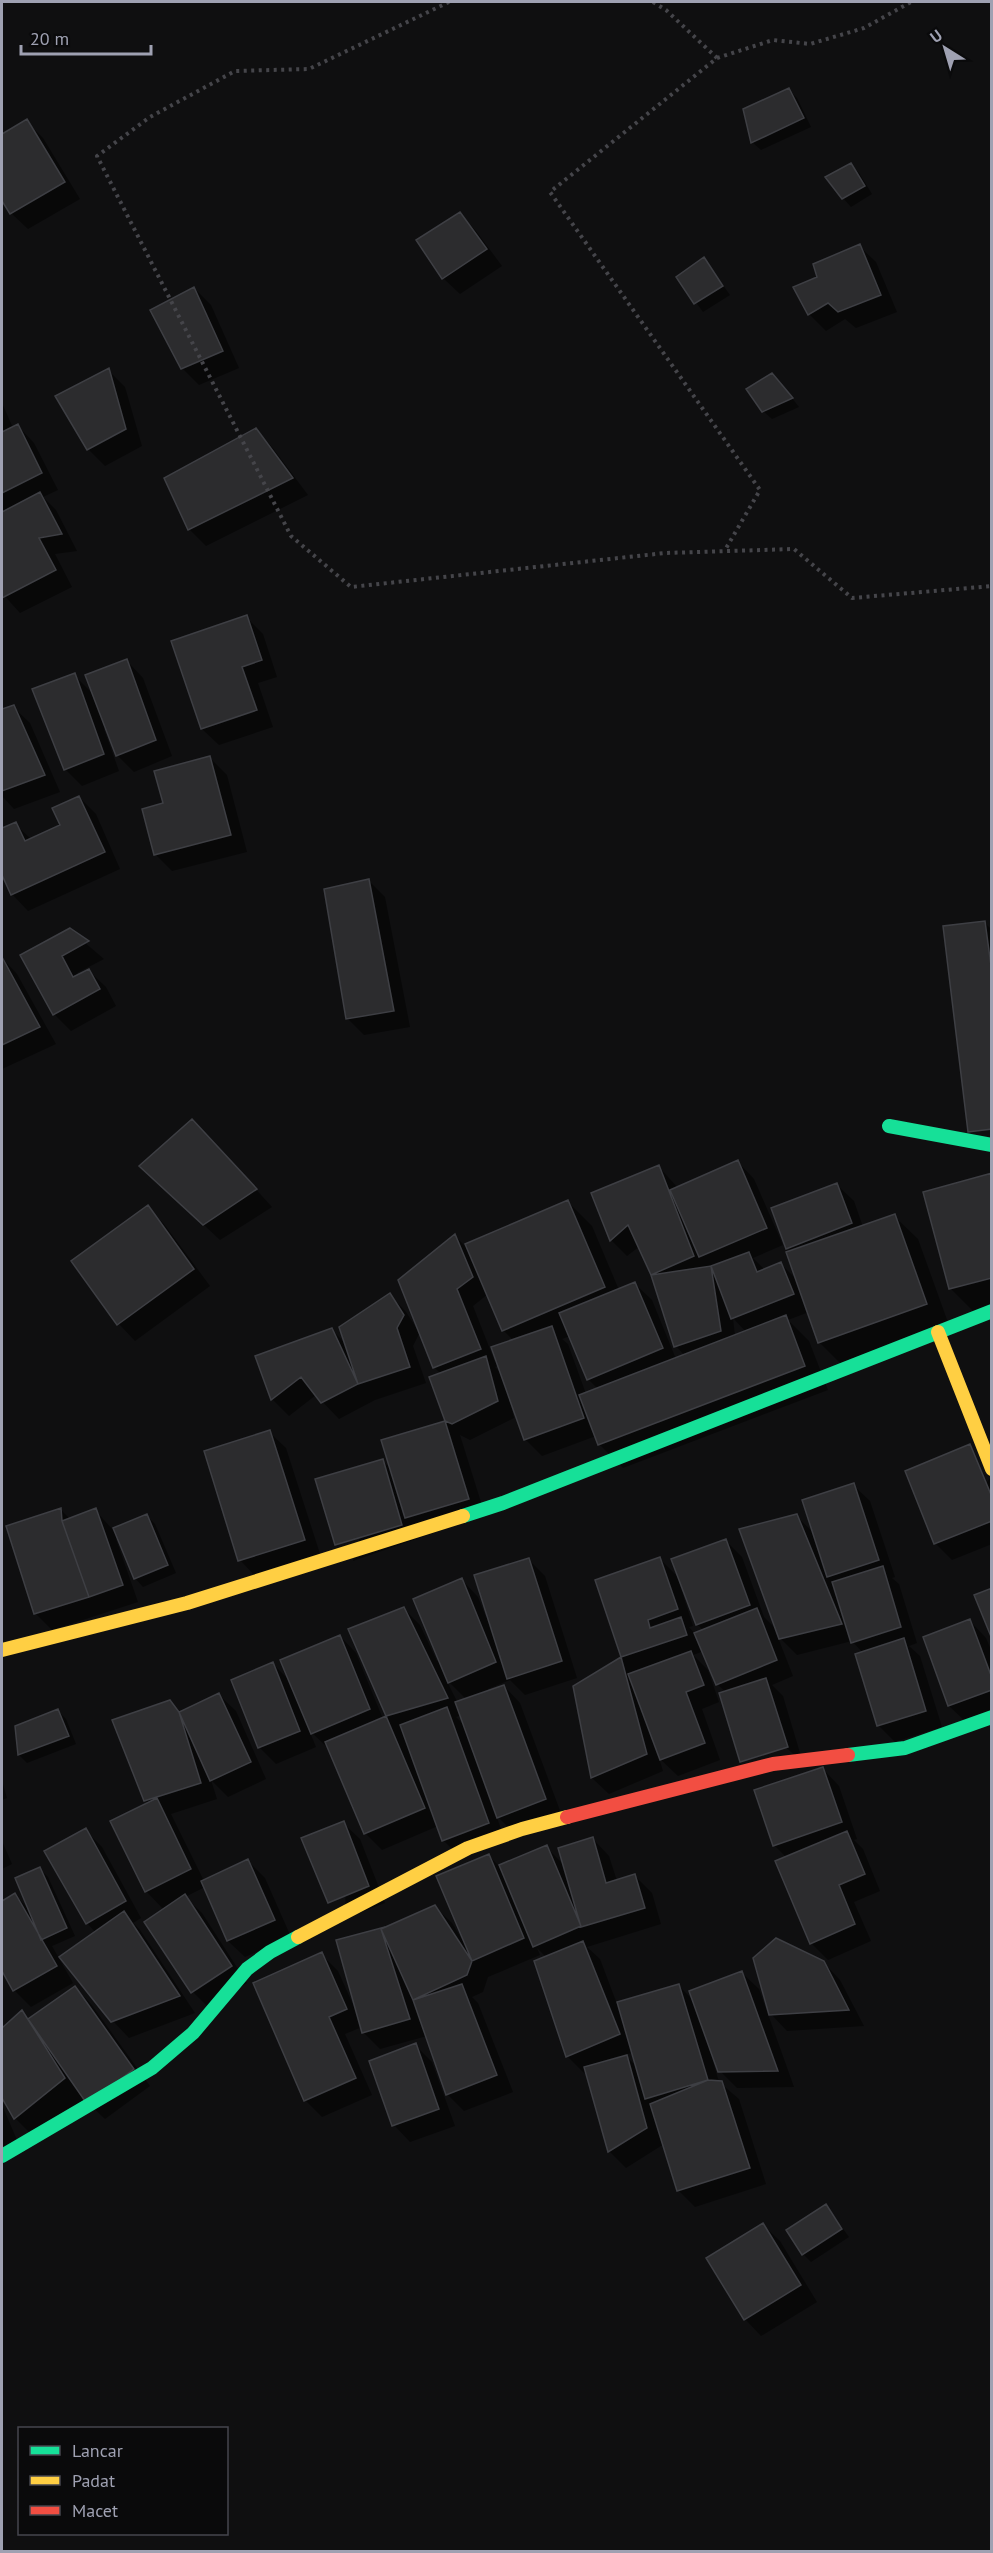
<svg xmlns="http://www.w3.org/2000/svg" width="993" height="2553" viewBox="0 0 993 2553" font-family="'PT Sans',sans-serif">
<rect width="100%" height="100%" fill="#0f0f10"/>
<path fill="#0007" fill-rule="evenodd" d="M789 90 797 98 811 127 761 150 752 142Z
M26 121 43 138 80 199 28 229 11 213 2 198V136Z
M851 165 859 173 872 194 851 207 843 198Z
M460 214 476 231 502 266 460 294 443 278Z
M859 246 876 262 897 312 856 328 845 319 826 331 809 314 795 288 819 278Z
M704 259 730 295 703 312 678 278Z
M194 288 211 305 239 368 199 385 182 368Z
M108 370 125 387 142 446 105 466 88 449Z
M780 383 799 407 772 419 763 411Z
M2 403 13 428 18 426 34 443 58 490 43 497 56 510 77 551 55 554 72 587 20 613 2 593Z
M256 430 272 447 308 495 206 546 189 529Z
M246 617 263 634 277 677 258 683 273 727 219 745 202 729Z
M127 661 143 678 172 756 134 772 117 755 107 728 104 729 119 771 82 786 65 769 74 675 94 695Z
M13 707 30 723 60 792 14 809 2 796V710Z
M210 758 227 775 247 852 172 871 155 854 165 804Z
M79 797 96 814 120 869 28 911 12 894 2 871V830L15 824 32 840 62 826Z
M368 880 385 897 410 1027 364 1035 347 1018Z
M984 922 992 930V1154Z
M70 930 104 959 77 973 79 976 89 971 106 987 116 1006 71 1031 54 1014 22 956Z
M2 958 17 974 56 1044 2 1069Z
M208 1137 272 1207 220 1240 158 1182Z
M738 1162 754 1179 783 1245 753 1258 765 1270 781 1264 798 1281 792 1252 788 1248 837 1185 854 1201 863 1227 894 1216 918 1239 950 1328 843 1366 819 1342 809 1312 788 1320 809 1341 828 1390 623 1468 599 1444 596 1436 542 1456 525 1439 513 1406H511L514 1418 470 1440 460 1435 485 1515 353 1561 382 1460 392 1470 383 1441 448 1421 441 1374 434 1367 420 1332 413 1346 426 1383 375 1400 339 1419 316 1395 289 1416 272 1399 257 1357 332 1330 347 1345 390 1295 406 1312 417 1329 455 1236 465 1246 568 1202 592 1226 619 1290 635 1284 652 1300 676 1359 685 1356 676 1346 653 1275 640 1246 627 1256 611 1240 659 1167 678 1188ZM488 1294 503 1330 514 1341 495 1362 473 1306ZM733 1318 746 1332 735 1336ZM570 1336 588 1379 598 1389 586 1394 568 1344 562 1339ZM499 1365 502 1374 495 1367Z
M992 1175V1307L974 1312 950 1288Z
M147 1207 164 1224 210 1286 135 1341 119 1324 73 1261Z
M269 1432 286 1448 321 1557 256 1577 240 1560Z
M992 1476V1544L952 1560 935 1543Z
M853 1485 870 1501 895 1577 892 1578 899 1584 917 1643 909 1646 920 1656 942 1727 895 1742 878 1725 863 1653 852 1641 797 1655 777 1635 793 1676 772 1685 783 1696 803 1763 717 1684 704 1651 693 1655 708 1670 719 1702 702 1709 720 1760 678 1776 659 1758 663 1771 609 1794 592 1778 574 1686 623 1658 596 1581 660 1559 681 1580 725 1540 742 1557 764 1617 777 1630 796 1516 815 1534ZM681 1581 697 1624 704 1631 695 1634 689 1627 693 1626 679 1582Z
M60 1509 70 1519 95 1510 113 1530 147 1516 155 1524 176 1573 143 1587 135 1578 119 1538 116 1539 138 1602 52 1630 35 1613Z
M528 1559 545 1576 577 1678 525 1695 510 1680 488 1689 489 1692 504 1686 520 1703 562 1816 515 1834 496 1815 505 1840 460 1857 443 1840 438 1826 382 1850 365 1833 329 1749 309 1730 316 1747 276 1764 259 1747 273 1664 291 1682 340 1636 356 1653 383 1719 388 1717 350 1629 403 1608 420 1625 437 1661 440 1660 462 1580 478 1597 486 1617ZM446 1680H447L467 1700 458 1703ZM462 1715 466 1727 456 1717Z
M970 1621 986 1638 992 1652V1713L966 1722 949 1706 925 1638Z
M219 1695 236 1711 266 1779 228 1797 211 1780 217 1799 171 1814 204 1881 248 1861 265 1878 291 1937 245 1957 228 1941 205 1887 185 1897 202 1913 247 1983 209 2008 193 1992 164 1910 146 1891 149 1804 145 1800 169 1702 180 1713Z
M58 1711 66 1719 76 1744 27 1763 19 1755 17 1727Z
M823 1769 839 1786 857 1839 854 1840 863 1849 880 1891 854 1902 871 1941 828 1960 811 1943 787 1858 774 1845Z
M2 1781 7 1798 2 1800Z
M343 1823 360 1839 385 1903 346 1918Z
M85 1830 102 1847 141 1918 133 1923 140 1930 195 2013 129 2038 113 2021 96 1933 87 1923Z
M593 1839 609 1856 617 1881 635 1876 652 1893 661 1924 587 1947 600 1959 617 2004 678 1985 694 2001 742 1973 759 1989 794 2087 737 2088 720 2071 712 2050 710 2051 719 2082 739 2099 766 2184 695 2207 678 2190 664 2144 626 2168 609 2151 586 2072 584 2073 567 2056 546 1957 537 1948 540 1955 488 1977 483 1992 472 1997 478 2003 513 2092 464 2111 447 2094 427 2036 380 2049 363 2032 362 2027 345 2034 372 2095 322 2117 305 2100 255 1984 321 1954 338 1971 355 2009 357 2008 338 1941 384 1930 435 1907 452 1923 463 1941 488 1855 500 1867 546 1847 564 1865ZM633 2052 637 2067 625 2055Z
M2 1841 12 1864 2 1869Z
M40 1869 48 1877 75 1936 52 1946 73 1983 31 2007 14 1990 2 1968V1903L15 1895 30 1910Z
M823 1962 840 1980 864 2026 787 2031 771 2014Z
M75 1987 91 2004 150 2086 105 2119 88 2103 32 2135 15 2118 2 2095V2030L22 2012 30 2020Z
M415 2045 432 2062 455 2126 410 2142 394 2125Z
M2 2105 17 2140 2 2147Z
M826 2206 849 2237 811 2262 803 2254Z
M763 2225 780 2241 817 2302 761 2336 745 2319Z"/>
<path fill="#2c2c2e" stroke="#3e3f44" stroke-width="1.5" d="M789 88 804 118 751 143 743 109Z
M27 119 65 182 10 214 2 201V134Z
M851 163 865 186 842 199 825 177Z
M460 212 487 249 442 279 416 240Z
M860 244 881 295 838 312 828 303 808 315 793 287 817 277 813 264Z
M704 257 723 286 694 304 676 277Z
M194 287 223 351 181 369 150 310Z
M109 368 126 429 87 450 55 396Z
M772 373 793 398 762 412 746 389Z
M18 424 42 473 2 493V432Z
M256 428 293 478 188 530 164 478Z
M40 492 62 534 39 538 56 570 2 598V512Z
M247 615 262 660 242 667 257 710 201 729 171 641Z
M127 659 156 740 116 756 85 675Z
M75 673 104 754 64 770 32 689Z
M14 705 45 775 2 791V709Z
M210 756 231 835 154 855 142 809 163 803 154 771Z
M79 796 105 852 11 895 2 875V828L16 822 25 841 60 825 52 808Z
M369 879 394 1011 346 1019 324 889Z
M985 921 992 973V1129L968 1132 943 926Z
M70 928 89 941 62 956 73 977 89 969 100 989 53 1015 20 955Z
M2 957 40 1027 2 1045Z
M192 1119 257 1189 203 1225 139 1166Z
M738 1160 767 1228 699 1257 670 1190Z
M659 1165 694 1256 651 1275 628 1225 610 1241 591 1193Z
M992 1173V1278L949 1289 923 1192Z
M837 1183 852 1223 786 1249 771 1208Z
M568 1200 605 1287 502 1331 465 1244Z
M148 1205 194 1269 117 1325 71 1261Z
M895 1214 927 1304 818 1343 786 1252Z
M455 1234 473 1277 457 1289 481 1349 433 1368 398 1280Z
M749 1252 757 1272 781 1262 794 1294 731 1319 711 1266Z
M711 1266 721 1331 674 1347 651 1275Z
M635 1282 663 1348 587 1380 559 1313Z
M390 1293 404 1315 397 1328 410 1367 358 1384 339 1327Z
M786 1315 805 1366 598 1445 579 1395Z
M552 1326 584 1418 524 1440 491 1347Z
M332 1328 358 1384 321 1403 301 1377 271 1400 255 1356Z
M486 1356 498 1401 452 1424 445 1421 429 1377Z
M445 1421 469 1499 405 1518 381 1440Z
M270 1430 305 1540 238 1561 204 1451Z
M970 1444 992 1497V1521L934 1544 905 1471Z
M383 1459 402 1525 335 1545 315 1479Z
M854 1483 879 1560 827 1577 802 1500Z
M61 1508 62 1521 89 1597 34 1614 6 1526Z
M96 1508 123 1585 89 1597 62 1521Z
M147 1514 168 1565 134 1579 113 1528Z
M797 1514 842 1624 779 1639 739 1529Z
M726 1539 750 1605 696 1625 671 1559Z
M660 1557 678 1609 648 1620 650 1628 681 1617 687 1635 621 1657 595 1580Z
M529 1558 562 1661 507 1679 474 1575Z
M883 1566 901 1627 851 1643 832 1582Z
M462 1578 496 1662 448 1683 413 1599Z
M992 1588V1639L974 1595Z
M404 1607 448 1698 386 1716 348 1629Z
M757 1608 777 1660 716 1685 694 1633Z
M970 1619 992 1678V1690L948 1706 923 1637Z
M340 1635 370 1709 311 1734 280 1660Z
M904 1638 926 1711 877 1726 855 1654Z
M691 1651 704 1685 686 1692 705 1743 660 1760 628 1674Z
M621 1657 647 1754 591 1778 573 1686Z
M273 1662 300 1731 258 1748 231 1680Z
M766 1678 788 1747 740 1762 719 1693Z
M504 1685 546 1799 497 1818 455 1702Z
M219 1693 251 1762 210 1781 179 1712Z
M170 1700 179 1712 201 1783 144 1801 112 1720Z
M447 1707 489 1823 442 1841 400 1725Z
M58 1709 69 1736 18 1755 15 1726Z
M386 1716 425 1808 364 1834 325 1742Z
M823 1767 842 1822 773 1846 754 1790Z
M157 1798 191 1869 145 1892 110 1821Z
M344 1821 369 1886 328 1903 301 1838Z
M86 1828 126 1901 86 1924 44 1851Z
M847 1831 865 1874 839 1885 855 1924 810 1944 775 1861Z
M593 1837 606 1883 635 1874 645 1908 581 1927 558 1848Z
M547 1845 581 1926 533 1947 499 1865Z
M489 1854 524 1938 472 1961 436 1876Z
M248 1859 275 1920 227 1941 201 1881Z
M40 1867 67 1928 41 1940 15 1878Z
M15 1893 57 1966 13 1991 2 1971V1901Z
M185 1894 232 1966 191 1993 144 1922Z
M435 1905 472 1961 467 1975 413 2000 381 1929Z
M124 1911 180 1996 111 2022 59 1957Z
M385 1927 381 1929 410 2019 362 2033 336 1940Z
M776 1938 824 1961 849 2010 769 2015 753 1958Z
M583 1941 620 2034 566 2057 534 1961Z
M322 1952 347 2009 329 2017 356 2078 304 2101 253 1983Z
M742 1971 778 2071 718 2072 689 1991Z
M462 1984 497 2075 446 2095 413 2000Z
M679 1984 708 2080 645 2099 617 2002Z
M75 1986 134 2069 87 2104 28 2019Z
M22 2010 65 2078 14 2119 2 2098V2028Z
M416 2043 439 2109 392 2126 369 2061Z
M627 2055 647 2128 608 2152 584 2067Z
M708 2080 722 2081 750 2168 677 2191 650 2104Z
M826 2204 842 2229 802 2255 786 2230Z
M763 2223 801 2285 744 2320 706 2258Z"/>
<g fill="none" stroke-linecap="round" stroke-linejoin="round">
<path stroke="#45454a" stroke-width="4" stroke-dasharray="3 4.5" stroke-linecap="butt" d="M449 2 309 69 235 71 150 117 97 156 291 536 351 587 665 553 794 549 852 598 992 586
M653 2 666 10 717 58 550 192 760 490 725 550
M717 58 773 40 810 44 864 28 911 2"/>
<path stroke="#16e098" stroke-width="14" d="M889 1126 992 1145
M463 1516 503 1503 992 1311
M848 1755 905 1748 992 1717
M2 2156 152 2068 193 2033 247 1969 270 1952 298 1937"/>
<path stroke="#ffcf43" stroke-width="14" d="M938 1332 992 1469
M2 1650 187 1603 463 1516
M298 1937 468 1848 522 1829 567 1817"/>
<path stroke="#f24e42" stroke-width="14" d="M567 1817 773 1764 848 1755"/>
</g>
<rect width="993" height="2553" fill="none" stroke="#9fa1b2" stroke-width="6"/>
<rect x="18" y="2427" width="210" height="108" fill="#0a0a0b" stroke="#46464e" stroke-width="1.5"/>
<rect x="30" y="2446" width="30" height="9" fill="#16e098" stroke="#46464e" stroke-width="1.5"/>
<text x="72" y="2457" font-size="18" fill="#9fa1b2">Lancar</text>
<rect x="30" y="2476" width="30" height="9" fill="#ffcf43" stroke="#46464e" stroke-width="1.5"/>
<text x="72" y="2487" font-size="18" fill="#9fa1b2">Padat</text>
<rect x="30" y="2506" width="30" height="9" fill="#f24e42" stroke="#46464e" stroke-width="1.5"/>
<text x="72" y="2517" font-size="18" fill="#9fa1b2">Macet</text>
<g transform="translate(945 48) rotate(323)" stroke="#0a0a0b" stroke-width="4.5" paint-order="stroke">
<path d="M0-4.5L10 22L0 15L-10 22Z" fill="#9fa1b2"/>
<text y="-9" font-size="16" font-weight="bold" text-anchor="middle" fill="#9fa1b2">U</text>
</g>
<path d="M21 45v9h130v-9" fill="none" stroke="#9fa1b2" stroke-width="3"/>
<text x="30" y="45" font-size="18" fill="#9fa1b2" stroke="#0a0a0b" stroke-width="4.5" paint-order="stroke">20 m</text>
</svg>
